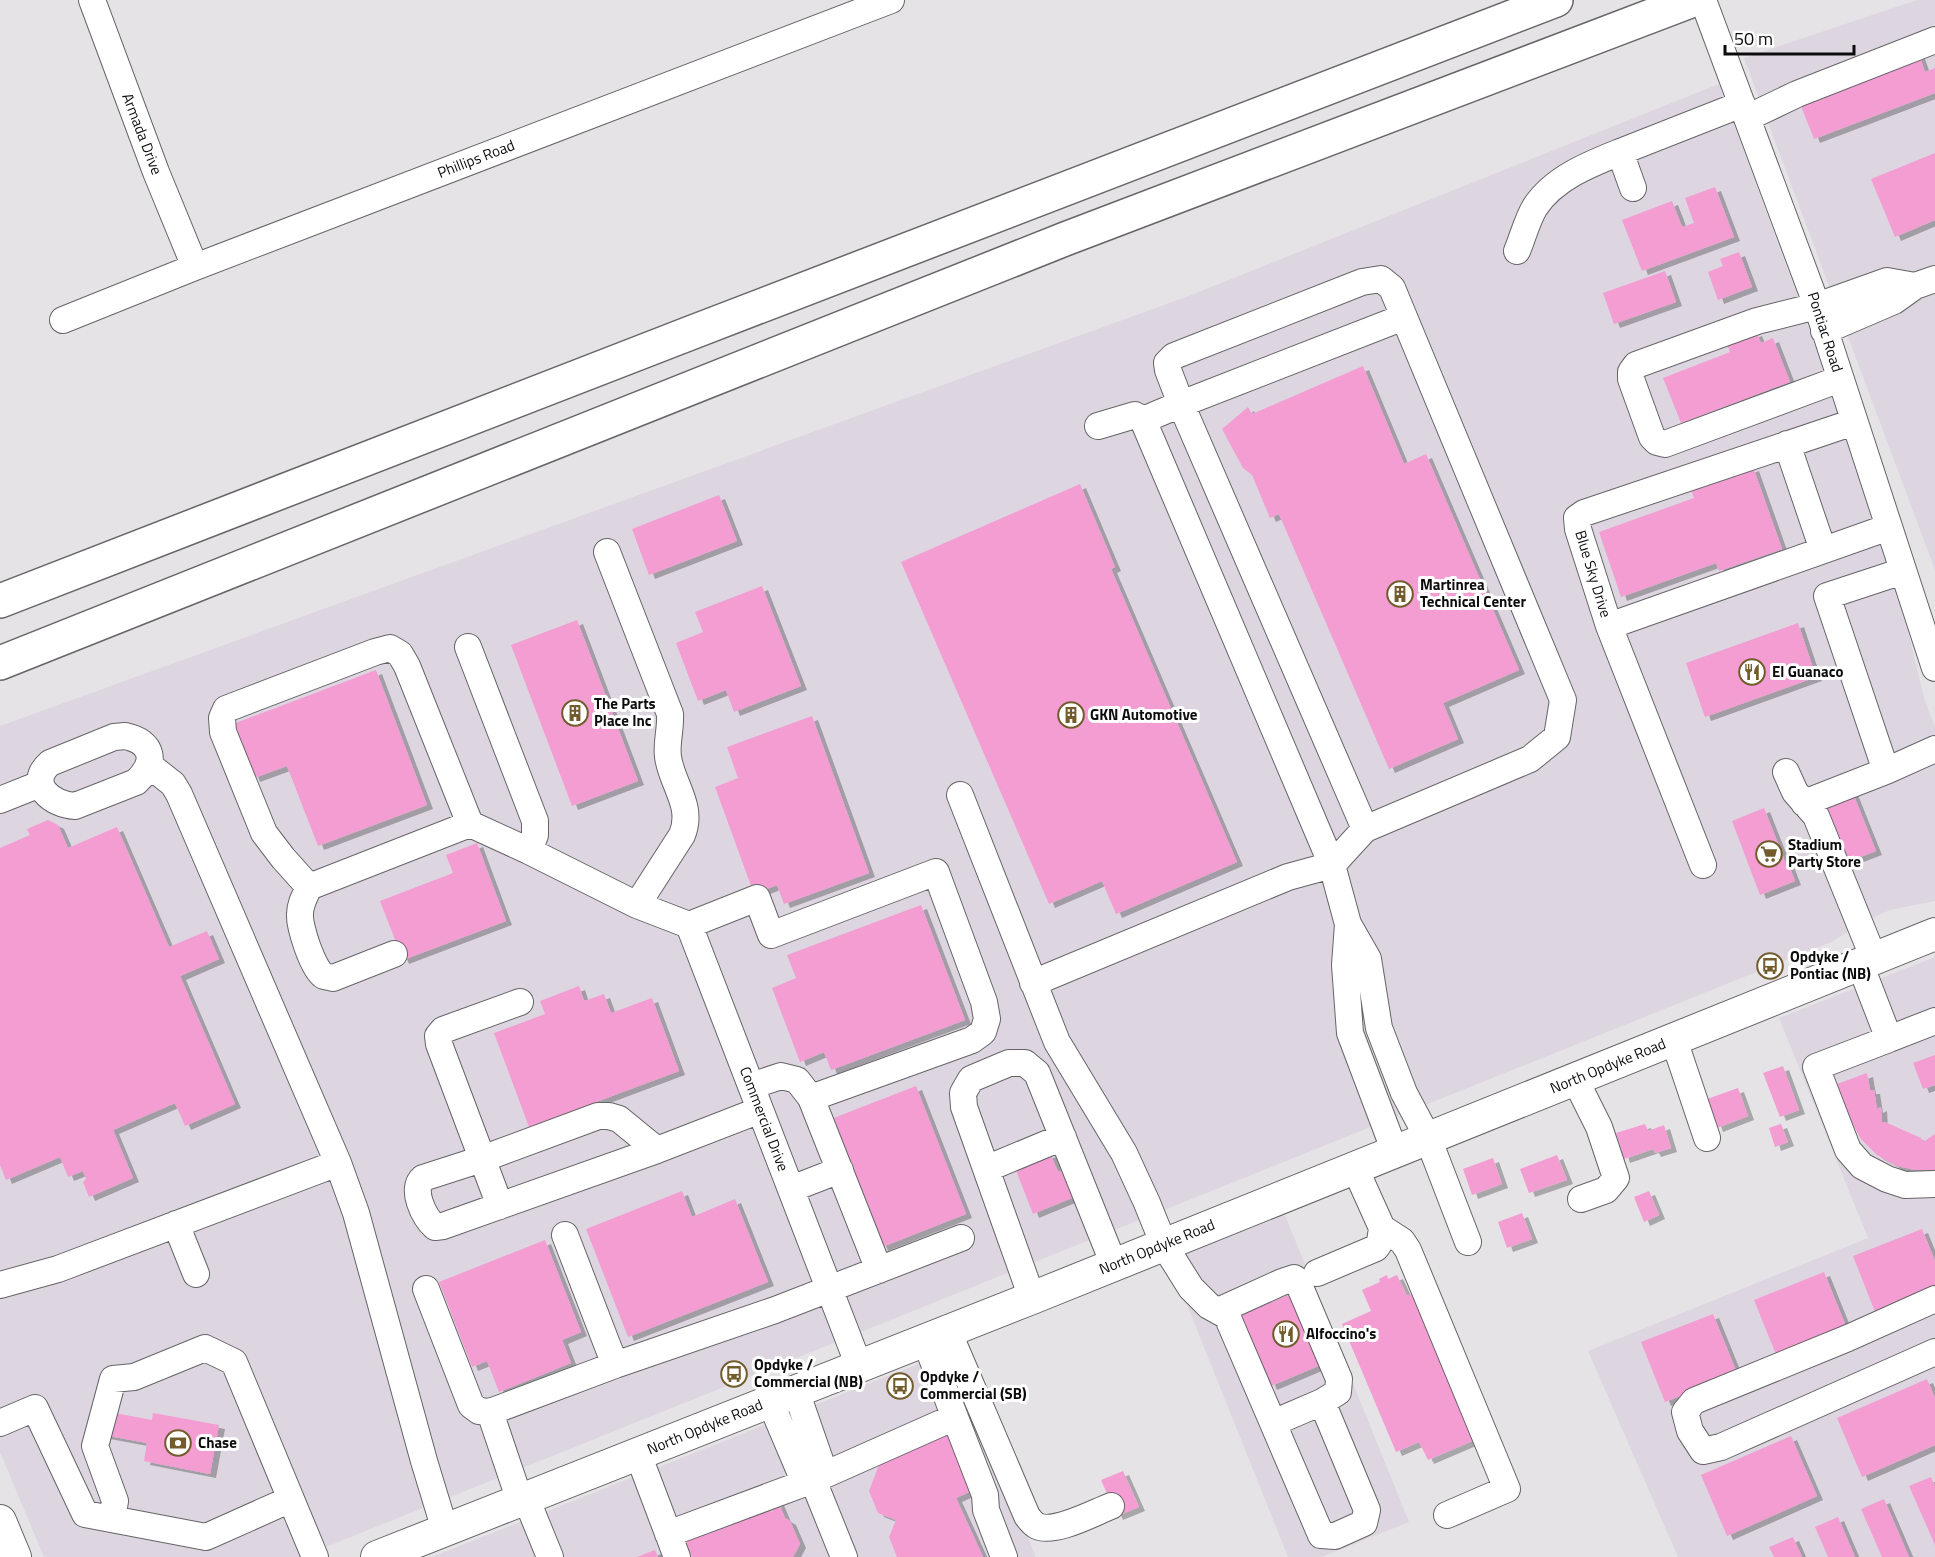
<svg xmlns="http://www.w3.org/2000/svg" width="1935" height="1557" viewBox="0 0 1935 1557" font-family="'Titillium Web',sans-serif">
<defs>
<filter id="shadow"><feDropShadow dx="6" dy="4" stdDeviation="0" flood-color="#0004"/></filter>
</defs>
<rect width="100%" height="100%" fill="#e5e3e6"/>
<path fill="#ddd6e0" d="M1917 0H1935V570L1744 58Z
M1719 84 1834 395 1898 589 1924 698 1935 727V901L1890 910 1870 919 1831 942 301 1557H44L0 1452V726L1186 297Z
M1935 957V1557H1678L1588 1351 1868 1238 1779 1018Z
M1285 1215 1409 1522 1322 1557H1288L1169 1260Z
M951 1351 1036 1557H432Z"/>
<path fill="#f39dd3" filter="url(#shadow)" d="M1919 55 1925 72 1935 68V93L1814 139 1799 101Z
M1935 153V220L1895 237 1871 179Z
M1715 187 1734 237 1642 271 1622 220 1672 201 1682 227 1694 223 1685 198Z
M1739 252 1752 287 1718 300 1708 272 1723 266 1720 259Z
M1665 271 1676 302 1614 324 1603 293Z
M1756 332 1761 343 1773 338 1790 382 1681 423 1663 378 1730 352 1727 344Z
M1363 366 1404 464 1426 454 1519 670 1443 703 1458 739 1389 769 1279 514 1270 518 1252 475 1243 468 1222 429 1248 407 1252 414Z
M1753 467 1782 549 1719 571 1716 563 1621 597 1599 532 1694 498 1691 489Z
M1080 484 1115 567 1111 569 1237 862 1116 914 1102 881 1049 904 901 562Z
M719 495 737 541 649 575 632 529Z
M762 586 801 686 734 712 726 690 698 701 676 643 703 632 695 612Z
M577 620 638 781 572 806 511 645Z
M1798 623 1816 677 1705 717 1686 663Z
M376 670 427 805 318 846 287 766 254 778 233 724Z
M812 716 869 873 784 904 777 885 754 894 715 787 738 778 727 747Z
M1852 791 1876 851 1847 862 1823 802Z
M1764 808 1786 864 1788 863 1795 881 1760 895 1732 821Z
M48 820 58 825 68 848 117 827 169 947 207 931 219 959 180 976 235 1104 185 1126 175 1103 113 1130 133 1178 89 1197 83 1182 86 1179 83 1171 68 1177 60 1157 6 1180 0 1165V848L30 835 27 829Z
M477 843 506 921 403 960 380 901 453 873 446 855Z
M921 905 965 1020 831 1070 824 1052 800 1062 772 988 796 978 787 955Z
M579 986 584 1001 604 994 611 1013 652 998 679 1071 529 1127 494 1033 545 1014 540 1001Z
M1935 1055V1085L1923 1089 1913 1063Z
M1783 1066 1799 1110 1780 1117 1763 1073Z
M1867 1073 1870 1090H1874L1877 1109 1881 1107 1882 1123 1885 1122 1921 1138 1923 1142 1935 1134V1170H1915L1897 1166 1877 1155 1861 1139 1852 1123 1837 1084Z
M916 1086 966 1214 882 1247 831 1119Z
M1738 1088 1748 1116 1717 1128 1707 1099Z
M1645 1124 1648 1131 1664 1125 1671 1148 1655 1153 1653 1149 1624 1159 1616 1133Z
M1781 1124 1788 1142 1775 1147 1769 1128Z
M1050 1153 1058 1172 1068 1168 1079 1195 1033 1214 1015 1168Z
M1557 1155 1567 1180 1529 1193 1520 1169Z
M1493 1158 1502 1184 1472 1195 1463 1169Z
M682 1191 692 1217 735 1199 768 1282 628 1337 586 1229Z
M1649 1191 1659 1215 1644 1222 1634 1197Z
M1522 1213 1532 1239 1507 1248 1498 1222Z
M1922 1229 1935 1261V1293L1877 1317 1853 1256Z
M545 1240 581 1332 562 1340 571 1363 499 1392 487 1361 472 1367 439 1282Z
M1824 1272 1847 1329 1777 1357 1754 1300Z
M1387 1275 1388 1279 1397 1275 1407 1296 1414 1293 1477 1439 1428 1460 1419 1442 1396 1452 1342 1324 1371 1311 1362 1290 1380 1282 1379 1279Z
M1293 1293 1323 1364 1271 1386 1241 1315Z
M1713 1314 1737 1373 1665 1402 1641 1342Z
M1927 1379 1935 1398V1445L1862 1477 1837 1418Z
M109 1412 152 1420 153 1413 219 1425 210 1474 144 1461 147 1443 104 1435Z
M954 1428 978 1488 956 1498 983 1557H897L889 1537 896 1520 878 1513 869 1491 879 1465 895 1458 893 1453Z
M1791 1436 1817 1496 1727 1536 1701 1475Z
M1123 1471 1139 1507 1117 1516 1101 1480Z
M1931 1477 1935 1486V1545L1909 1486Z
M777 1499 785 1518 790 1521 800 1544 793 1557H692L685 1539 761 1506 772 1512Z
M1884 1499 1909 1557H1882L1861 1509Z
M1838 1517 1855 1557H1828L1815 1527Z
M1793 1537 1802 1557H1774L1769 1547Z
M655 1550 658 1557H637Z"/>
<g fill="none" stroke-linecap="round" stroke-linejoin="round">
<g stroke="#666467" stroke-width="28">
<path id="minor" d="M92 0 156 172 195 267
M1703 0 1817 306 1935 668
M1747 118 1797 94 1935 40
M1633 188 1620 152 1742 104
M1517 251C1523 237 1527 220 1535 207 1554 178 1590 164 1620 152
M63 320 195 267 891 0
M1824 331 1894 301 1915 286 1935 279
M1840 379 1665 444 1657 442 1652 437 1631 379V372L1636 365 1757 321 1817 306 1887 281 1915 286
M1854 422 1584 513 1577 518 1578 529 1609 626 1889 527
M1098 426 1135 415 1143 420 1332 865 1348 924 1368 959 1379 1028 1404 1093 1428 1138 1468 1242
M1787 444 1823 550
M607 552 670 714C671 729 666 743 668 757 672 785 694 806 682 835L637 905
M1609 626 1703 865
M468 647 535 821V835L529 851
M125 736C154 742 157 763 136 782L75 806C52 805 26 784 50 763L114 737Z
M149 765 173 784 179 794 338 1163 356 1213 424 1461 445 1530
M1886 771 1827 596 1903 571
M1786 772 1795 792 1816 816 1874 959
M960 795 1057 1042 1124 1153 1147 1203 1164 1245 1191 1288 1209 1306 1227 1316 1321 1535 1335 1536 1364 1523 1367 1510 1322 1402 1338 1392 1339 1379 1297 1280 1294 1278 1282 1282 1218 1311
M0 800 40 784
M1804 803 1886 771 1935 749
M470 824 309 887 283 858 264 833 223 732 222 718 226 709 375 652 390 648 400 654 407 666 470 824 529 851 637 905 689 925 859 1366
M1365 829 1530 759 1557 737 1563 700 1404 317 1181 404 1168 370 1167 363 1174 356 1362 282 1381 279 1392 288 1404 317
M309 887C305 896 300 904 300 914 299 926 313 970 324 976 327 977 330 977 333 978L394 954
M1348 924 1345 965 1350 1033 1395 1152
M689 925 757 898 771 935 936 872 984 1002 987 1019 983 1032 972 1040 811 1098
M1860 964 1889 1039 1935 1021
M1033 983 1288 877 1332 865 1365 829 1181 404 1143 420
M1889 1039 1816 1067 1848 1150 1862 1166 1887 1179 1905 1185 1935 1184
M1674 1040 1707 1138
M1575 1079 1599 1127 1616 1178 1606 1190 1581 1199
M751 1086 781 1076 797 1080 811 1098 879 1270
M657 1150 443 1226 435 1227C424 1217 410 1189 423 1178L482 1159 598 1116H609L619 1119 657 1150 760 1110
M1355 1168 1382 1228 1402 1241 1408 1250 1507 1489 1447 1515
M986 1169 1063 1137
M791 1189 840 1170
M500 1206 439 1044 438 1036 443 1030 520 1002
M176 1224 196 1274
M565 1235 615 1365
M1317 1273 1376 1248 1380 1242 1382 1228
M0 1285 58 1269 338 1163
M426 1289 471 1405 479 1411 490 1412 615 1365 775 1310 961 1238
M1032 1298 964 1107 963 1093 971 1079 1009 1063H1025L1037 1073 1114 1265
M1935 1299 1848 1338 1694 1401 1685 1412 1690 1431 1703 1451 1721 1447 1935 1352
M948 1331 1027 1516C1030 1520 1033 1524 1037 1526 1055 1534 1093 1513 1111 1506
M925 1340 985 1495 986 1510 1004 1557
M796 1391 821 1463 813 1480
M770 1401 801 1474 813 1480 844 1557
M490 1412 520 1501
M0 1423 35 1408 85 1514 206 1537 291 1499
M1273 1423 1322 1402
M638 1454 677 1557
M526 1498 550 1557
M112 1519 115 1501 95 1446 113 1379 134 1377 205 1348 234 1362 315 1557
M668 1534 813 1480 955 1417"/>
</g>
<g stroke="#666467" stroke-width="34">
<path id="major" d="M0 1521 15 1557
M377 1557 1032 1298 1935 934"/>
</g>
<g stroke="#666467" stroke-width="36">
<path id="highway" d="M0 601 693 332 1556 0
M0 663 1065 239 1693 0"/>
</g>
<use href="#minor" stroke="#fff" stroke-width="26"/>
<use href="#major" stroke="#fff" stroke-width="32"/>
<use href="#highway" stroke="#fff" stroke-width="33"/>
</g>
<defs>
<g id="building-ring" transform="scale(1.35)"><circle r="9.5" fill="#fff" stroke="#725c2c" stroke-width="1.5"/><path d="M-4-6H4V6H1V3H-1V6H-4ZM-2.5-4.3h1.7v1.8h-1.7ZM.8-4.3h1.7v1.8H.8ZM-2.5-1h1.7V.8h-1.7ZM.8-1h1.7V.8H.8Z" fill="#725c2c"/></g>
<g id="restaurant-ring" transform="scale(1.35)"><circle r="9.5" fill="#fff" stroke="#725c2c" stroke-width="1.5"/><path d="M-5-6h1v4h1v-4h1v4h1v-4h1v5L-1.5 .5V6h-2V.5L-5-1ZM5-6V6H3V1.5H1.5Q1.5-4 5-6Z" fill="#725c2c"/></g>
<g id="supermarket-ring" transform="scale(1.35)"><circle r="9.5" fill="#fff" stroke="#725c2c" stroke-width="1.5"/><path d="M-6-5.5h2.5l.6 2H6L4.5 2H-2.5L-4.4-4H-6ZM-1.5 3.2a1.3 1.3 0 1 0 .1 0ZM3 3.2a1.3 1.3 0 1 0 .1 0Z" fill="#725c2c"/></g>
<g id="bus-ring" transform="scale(1.35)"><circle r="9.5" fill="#fff" stroke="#725c2c" stroke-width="1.5"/><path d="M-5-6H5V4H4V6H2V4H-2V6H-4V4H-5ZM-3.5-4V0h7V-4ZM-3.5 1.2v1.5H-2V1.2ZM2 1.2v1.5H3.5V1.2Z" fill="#725c2c"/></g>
<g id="bank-ring" transform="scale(1.35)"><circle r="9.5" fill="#fff" stroke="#725c2c" stroke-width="1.5"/><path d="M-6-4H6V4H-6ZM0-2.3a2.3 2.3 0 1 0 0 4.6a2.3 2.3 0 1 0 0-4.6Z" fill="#725c2c"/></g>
</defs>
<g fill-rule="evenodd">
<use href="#building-ring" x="1400" y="594"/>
<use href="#restaurant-ring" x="1752" y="672"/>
<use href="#building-ring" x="575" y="713"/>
<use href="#building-ring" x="1071" y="715"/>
<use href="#supermarket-ring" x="1769" y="854"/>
<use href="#bus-ring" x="1770" y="966"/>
<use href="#restaurant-ring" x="1286" y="1334"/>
<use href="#bus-ring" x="734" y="1374"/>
<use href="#bus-ring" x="900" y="1386"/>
<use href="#bank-ring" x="178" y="1443"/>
</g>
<g text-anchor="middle" stroke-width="6" stroke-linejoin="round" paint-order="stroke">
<g font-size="15" fill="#0d0c0d" stroke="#fff">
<text transform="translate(142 134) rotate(69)" y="5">Armada Drive</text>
<text transform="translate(476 159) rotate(-21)" y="5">Phillips Road</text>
<text transform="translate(1825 332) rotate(72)" y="5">Pontiac Road</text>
<text transform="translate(1593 574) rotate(73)" y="5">Blue Sky Drive</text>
<text transform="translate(1608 1066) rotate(-22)" y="5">North Opdyke Road</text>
<text transform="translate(764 1119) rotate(69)" y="5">Commercial Drive</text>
<text transform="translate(1157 1247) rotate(-22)" y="5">North Opdyke Road</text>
<text transform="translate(705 1427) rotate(-22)" y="5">North Opdyke Road</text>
</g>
<g font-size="15" font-weight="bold" fill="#0d0c0d" stroke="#fff" text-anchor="start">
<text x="1420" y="590">Martinrea<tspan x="1420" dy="17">Technical Center</tspan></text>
<text x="1772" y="677">El Guanaco</text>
<text x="594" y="709">The Parts<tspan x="594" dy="17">Place Inc</tspan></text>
<text x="1090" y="720">GKN Automotive</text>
<text x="1788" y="850">Stadium<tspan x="1788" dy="17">Party Store</tspan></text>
<text x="1790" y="962">Opdyke /<tspan x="1790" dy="17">Pontiac (NB)</tspan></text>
<text x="1306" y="1339">Alfoccino's</text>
<text x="754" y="1370">Opdyke /<tspan x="754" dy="17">Commercial (NB)</tspan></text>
<text x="920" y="1382">Opdyke /<tspan x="920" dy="17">Commercial (SB)</tspan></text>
<text x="198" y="1448">Chase</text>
</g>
</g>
<path d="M1725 45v9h129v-9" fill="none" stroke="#0d0c0d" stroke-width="3"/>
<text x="1734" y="45" font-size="18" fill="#0d0c0d" stroke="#ffffff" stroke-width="4.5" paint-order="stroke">50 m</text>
</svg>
